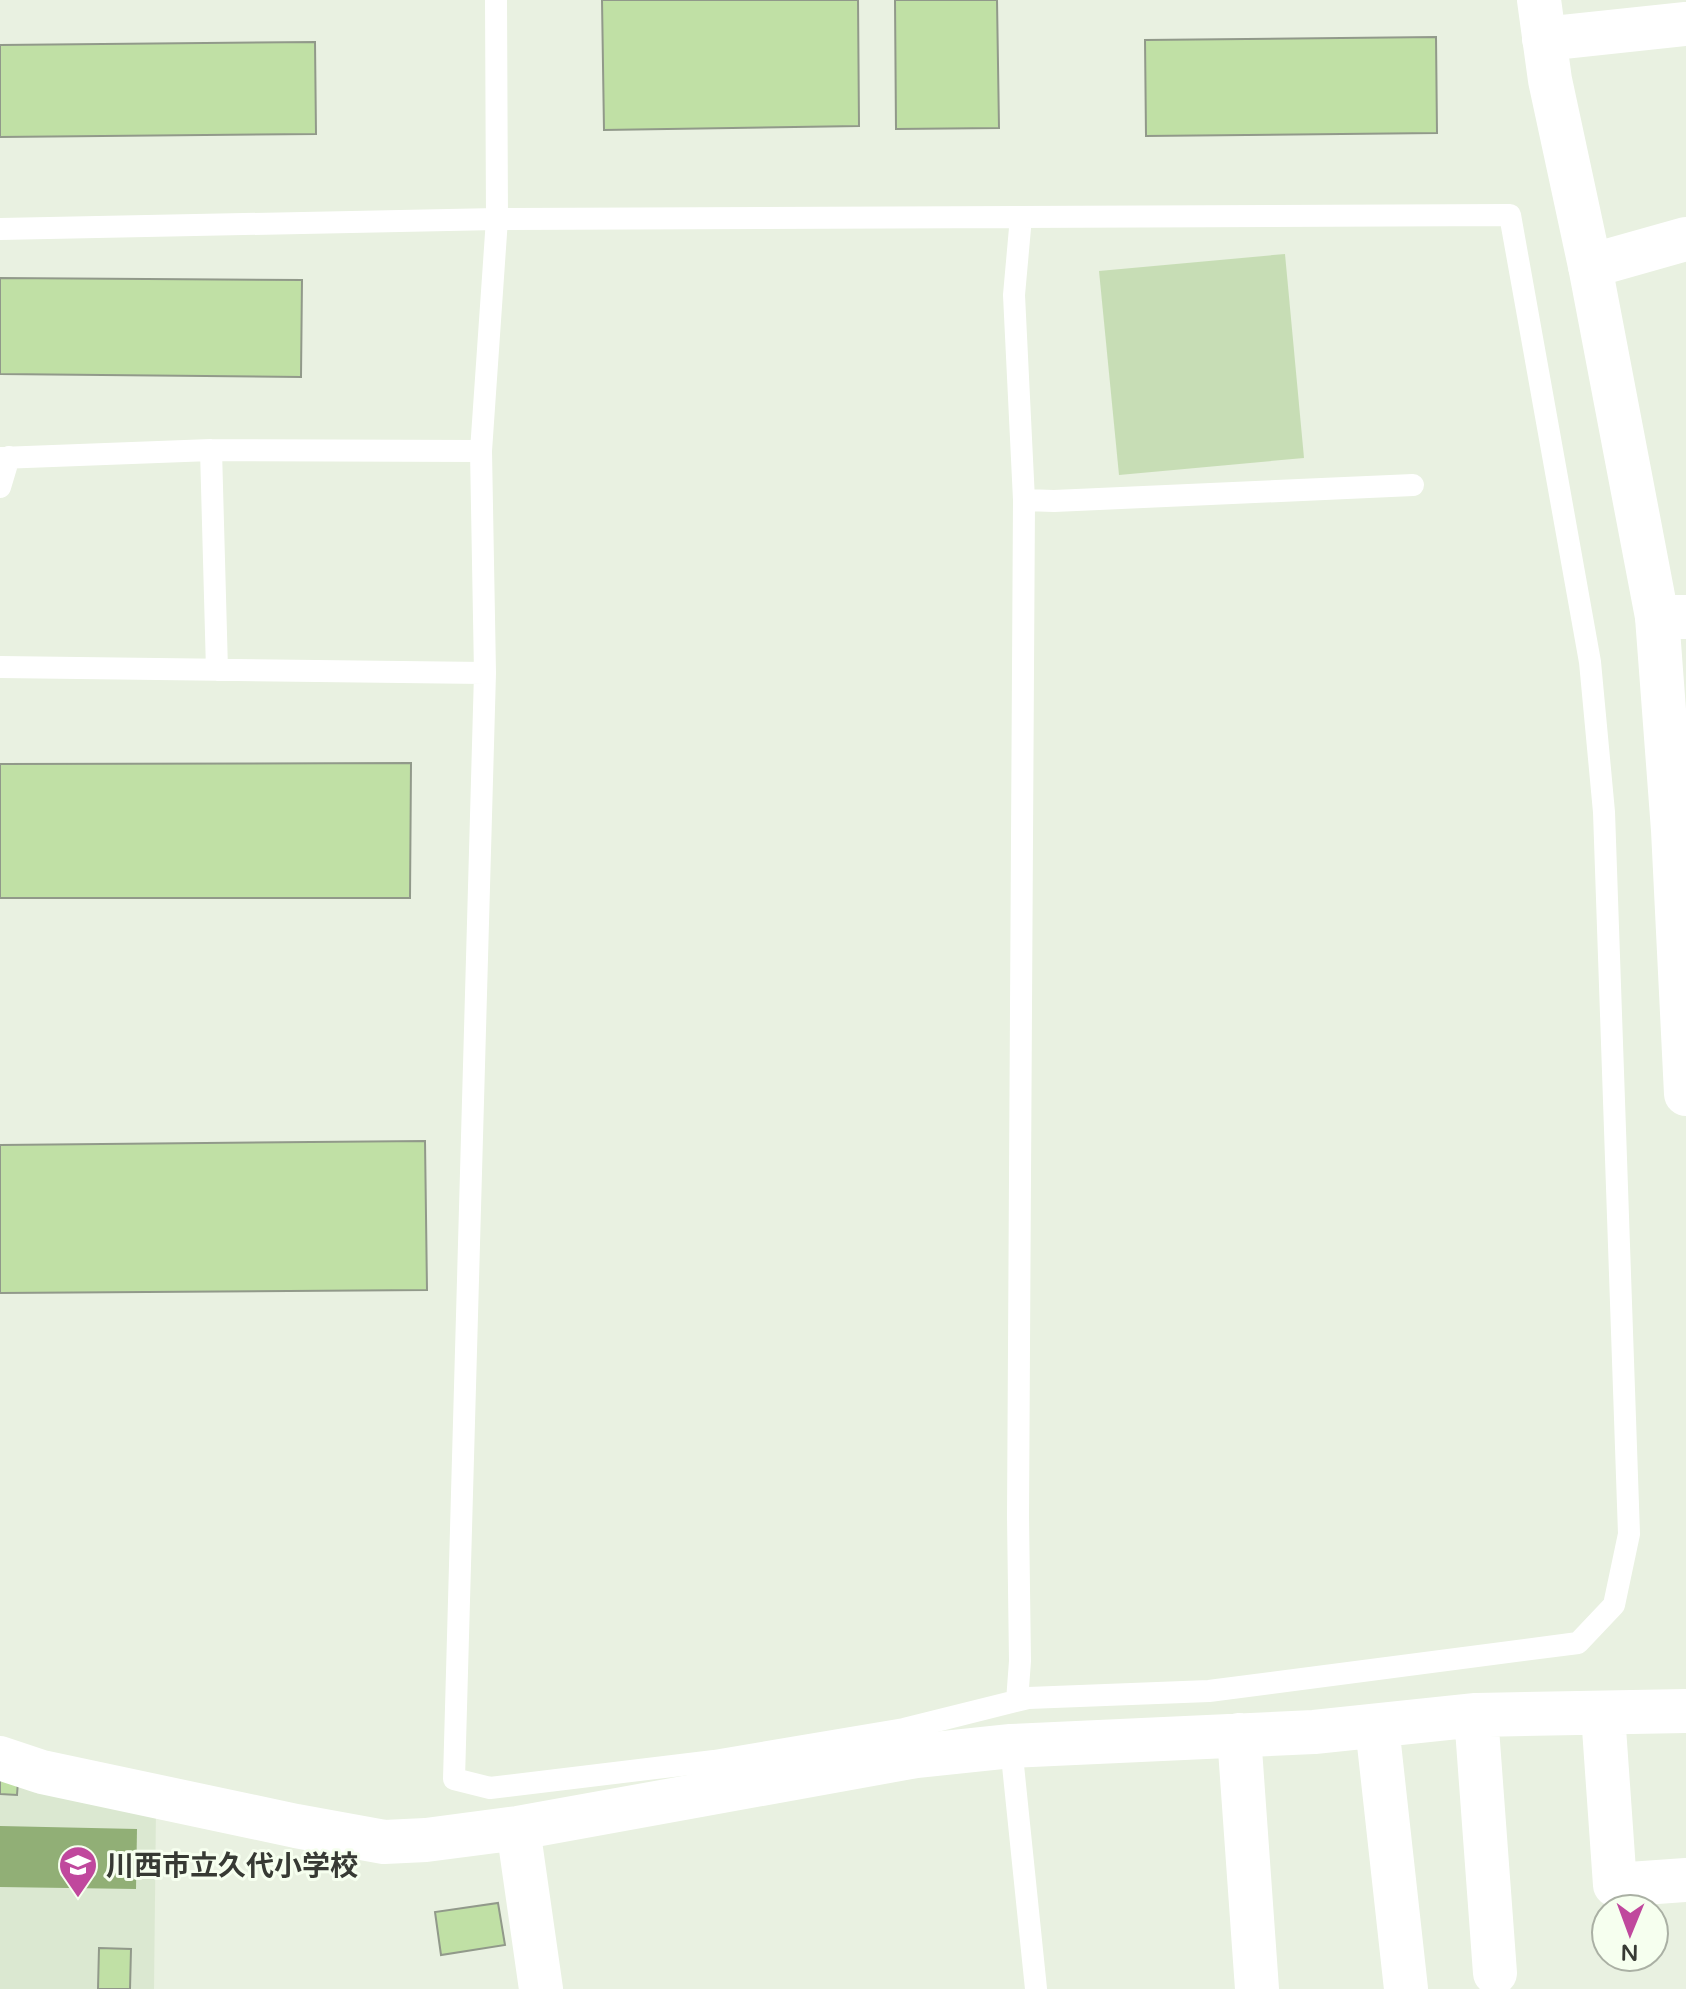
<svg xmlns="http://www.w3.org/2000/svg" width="1686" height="1989" viewBox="0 0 1686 1989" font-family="'Varela Round','Noto Sans JP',sans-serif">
<rect width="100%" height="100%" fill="#e9f1e1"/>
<path fill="#dbe8d1" d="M0 1766 156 1808 154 1989H0Z"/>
<path fill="#c7ddb5" d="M1285 254 1304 458 1119 475 1099 271Z"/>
<path fill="#91af76" d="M0 1826 137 1829 136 1889 0 1887Z"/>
<path fill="#c0e0a5" stroke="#91998a" stroke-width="2" d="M602 0H858L859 126 604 130Z
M895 0H997L999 128 896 129Z
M1436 37 1437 133 1146 136 1145 40Z
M315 42 316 134 0 137V45Z
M0 278 302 280 301 377 0 374Z
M411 763 410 898H0V764Z
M425 1141 427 1290 0 1293V1145Z
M0 1780 18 1781 17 1795 0 1794Z
M498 1903 505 1945 441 1955 435 1912Z
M99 1948 131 1949 130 1989H98Z"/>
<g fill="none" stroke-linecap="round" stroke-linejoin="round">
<path stroke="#fff" stroke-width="22" d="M0 229 497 219 1510 215 1590 662 1604 812 1629 1534 1614 1605 1578 1643 1209 1691 1028 1698 904 1729 714 1761 490 1788 454 1779 485 673 481 451 497 219 496 0
M211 450 217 670
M0 458 211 450 481 451
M0 487 9 457
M1024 500 1054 501 1413 485
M0 667 485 673
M1017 1701 1020 1661 1018 1516 1024 500 1014 295 1021 217
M1011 1746 1036 1989"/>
<path stroke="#fff" stroke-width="44" d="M1544 39 1686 24
M1590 266 1686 239
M1657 617H1686
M1603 1714 1615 1885 1686 1880
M1476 1715 1495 1973
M1377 1726 1406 1989
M1239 1735 1257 1989
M0 1758 42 1772 296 1826 384 1842 426 1840 518 1828 916 1756 1011 1746 1314 1732 1476 1715 1686 1711
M518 1828 541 1989"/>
<path stroke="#fff" stroke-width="44" d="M1539 0 1550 80 1590 266 1657 617 1673 830 1686 1094"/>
</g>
<defs>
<g id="school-pin" transform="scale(2)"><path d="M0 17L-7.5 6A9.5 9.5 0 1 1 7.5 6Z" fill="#c0489d" stroke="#f6ffef"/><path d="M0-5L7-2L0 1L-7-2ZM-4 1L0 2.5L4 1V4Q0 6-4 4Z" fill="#fff"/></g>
</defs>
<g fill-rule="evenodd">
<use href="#school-pin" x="78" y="1865"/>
</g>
<g text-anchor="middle" stroke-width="6" stroke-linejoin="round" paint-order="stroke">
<g font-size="28" font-weight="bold" fill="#373a34" stroke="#f6ffef" text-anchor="start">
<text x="106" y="1875">川西市立久代小学校</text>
</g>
</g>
<g transform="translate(1630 1933) rotate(181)"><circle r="38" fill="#f6ffef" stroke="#aab0a4" stroke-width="2"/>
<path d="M0-6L14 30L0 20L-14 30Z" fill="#c0489d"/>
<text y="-12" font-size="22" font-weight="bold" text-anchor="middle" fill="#373a34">N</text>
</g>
</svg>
